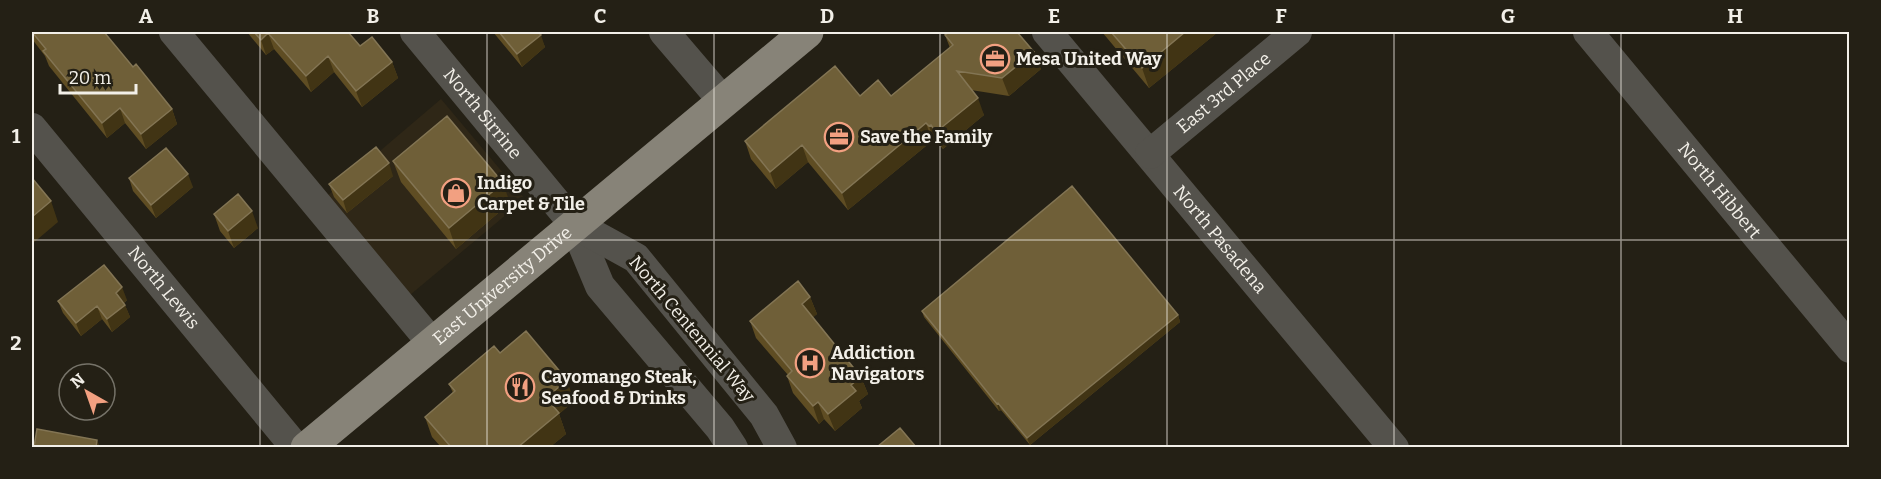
<svg xmlns="http://www.w3.org/2000/svg" width="1881" height="479" viewBox="0 0 1881 479" font-family="Bitter,serif">
<rect width="100%" height="100%" fill="#242015"/>
<path fill="#2f2717" d="M441 99 525 199 410 295 327 196Z"/>
<g fill="none" stroke-linecap="round" stroke-linejoin="round">
<g stroke="#54524c" stroke-width="30">
<path d="M174 32 432 343"/>
<path id="s1" d="M415 32 574 224 600 286 720 428 733 448"/>
<path d="M664 32 723 101"/>
<path id="s2" d="M1047 32 1394 448"/>
<path id="s3" d="M1588 32 1850 348"/>
<path id="s4" d="M32 128 296 448"/>
<path id="s5" d="M1150 154 1297 32"/>
<path d="M574 224 636 258 764 415 782 448"/>
</g>
<path stroke="#878378" stroke-width="33" id="s6" d="M307 448 807 32"/>
</g>
<path fill="#5f4d23" d="M32 32 133 67 172 109 177 124 146 149 125 123 107 138 49 66 45 56 32 39Z
M247 32H348L360 46 392 62 398 78 362 107 334 72 311 92 274 49 266 55Z
M493 32H538L545 47 522 67Z
M948 32H1017L1041 69 1009 96 971 90 984 115 943 149 937 142 935 144 932 141 848 210 808 162 776 189 751 159 745 141 860 96H891L950 48 945 35 949 32Z
M1102 32H1218L1149 88Z
M393 161 510 203 456 249 401 182Z
M393 176 347 213 334 197 329 184Z
M129 178 193 187 156 218 133 191Z
M214 214 258 228 234 248 220 231Z
M810 297 817 314 813 317 861 377 868 394 859 401 862 408 835 431 824 419 819 424 793 393 787 376 788 375 756 338 750 321Z
M127 300 124 303 130 317 112 332 102 319 81 336 63 313 58 301Z
M922 311 1178 315 1180 322 1030 445 1001 410 999 411 924 317Z
M500 353 574 401 559 414 566 434 550 447H441L432 437 425 417 453 393 449 384Z"/>
<path fill="#413414" d="M1185 32H1218L1149 88 1142 68Z
M268 33 274 49 266 55 261 40Z
M541 35 545 47 522 67 517 54Z
M1034 52 1041 69 1009 96 1002 78Z
M328 56 334 72 311 92 306 76Z
M392 62 398 78 362 107 356 91Z
M978 98 984 115 943 149 936 132Z
M120 108 125 123 107 138 102 123Z
M172 109 177 124 146 149 141 134Z
M926 123 932 141 848 210 842 193Z
M931 125 937 142 935 144 929 126Z
M802 145 808 162 776 189 770 172Z
M389 163 393 176 347 213 343 200Z
M188 174 193 187 156 218 151 205Z
M503 183 510 203 456 249 449 228Z
M51 201 58 222 32 244V217Z
M252 211 258 228 234 248 228 231Z
M122 287 127 300 120 306 116 293Z
M810 297 817 314 809 321 802 304Z
M125 305 130 317 112 332 107 319Z
M97 306 102 319 81 336 76 323Z
M1178 315 1180 322 1030 445 1027 438Z
M861 377 868 394 859 401 862 408 835 431 828 414 851 385Z
M567 380 574 401 559 414 566 434 550 447H518L546 398Z
M818 402 824 419 819 424 813 406Z
M998 403 1001 410 999 411 997 404Z
M97 440 100 447H96Z"/>
<path fill="#6f5f38" stroke="#837554" stroke-width="1.5" d="M32 32H104L133 67 136 64 172 109 141 134 120 108 102 123 43 51 46 49Z
M254 32H348L360 46 372 37 392 62 356 91 328 56 306 76 268 33 261 40Z
M499 32H538L541 35 517 54Z
M949 32H1017L1034 52 1002 78 957 71 978 98 936 132 931 125 929 126 926 123 842 193 802 145 770 172 745 141 835 66 860 96 878 80 891 96 953 45 945 35Z
M1111 32H1185L1142 68Z
M447 116 503 183 449 228 393 161Z
M376 147 389 163 343 200 329 184Z
M166 148 188 174 151 205 129 178Z
M32 178 51 201 32 217Z
M1072 186 1178 315 1027 438 998 403 997 404 922 311Z
M238 194 252 211 228 231 214 214Z
M104 265 122 287 116 293 125 305 107 319 97 306 76 323 58 301Z
M798 281 810 297 802 304 861 377 851 385 856 391 828 414 818 402 813 406 787 376 792 371 750 321Z
M526 331 567 380 546 398 559 413 518 447H451L425 417 455 391 449 384 494 346 500 353Z
M900 428 916 447H877Z
M37 429 97 440 96 447H34Z"/>
<path fill="none" stroke="#f2efe8" stroke-width="1.5" stroke-opacity="0.55" d="M260 32V448M487 32V448M714 32V448M940 32V448M1167 32V448M1394 32V448M1621 32V448M32 240H1850"/>
<defs>
<g id="office-ring" transform="scale(1.5)"><circle r="9.5" fill="#242015" stroke="#f2a081" stroke-width="1.5"/><path d="M-6-3h4V-5.5h4V-3h4V5H-6ZM-1-4.5V-3h2v-1.5ZM-6 0V1H6V0Z" fill="#f2a081"/></g>
<g id="shop-ring" transform="scale(1.5)"><circle r="9.5" fill="#242015" stroke="#f2a081" stroke-width="1.5"/><path d="M-5-2.5h2.3a2.7 3.5 0 0 1 5.4 0H5L5.5 6h-11ZM-1.5-2.5h3a1.5 2.3 0 0 0-3 0Z" fill="#f2a081"/></g>
<g id="hospital-ring" transform="scale(1.5)"><circle r="9.5" fill="#242015" stroke="#f2a081" stroke-width="1.5"/><path d="M-5-5h3v3.5h4V-5h3V5h-3V1.5h-4V5h-3Z" fill="#f2a081"/></g>
<g id="restaurant-ring" transform="scale(1.5)"><circle r="9.5" fill="#242015" stroke="#f2a081" stroke-width="1.5"/><path d="M-5-6h1v4h1v-4h1v4h1v-4h1v5L-1.5 .5V6h-2V.5L-5-1ZM5-6V6H3V1.5H1.5Q1.5-4 5-6Z" fill="#f2a081"/></g>
</defs>
<g fill-rule="evenodd">
<use href="#office-ring" x="995" y="59"/>
<use href="#office-ring" x="839" y="137"/>
<use href="#shop-ring" x="456" y="193"/>
<use href="#hospital-ring" x="810" y="363"/>
<use href="#restaurant-ring" x="520" y="387"/>
</g>
<g text-anchor="middle" stroke-width="6" stroke-linejoin="round" paint-order="stroke">
<g font-size="18" font-weight="bold" fill="#f2efe8" stroke="#242015" text-anchor="start">
<text x="1016" y="65">Mesa United Way</text>
<text x="860" y="143">Save the Family</text>
<text x="477" y="189">Indigo<tspan x="477" dy="21">Carpet &amp; Tile</tspan></text>
<text x="831" y="359">Addiction<tspan x="831" dy="21">Navigators</tspan></text>
<text x="541" y="383">Cayomango Steak,<tspan x="541" dy="21">Seafood &amp; Drinks</tspan></text>
</g>
<g font-size="18" fill="#f2efe8" stroke="#242015">
<text dy="6" stroke="none"><textPath href="#s5" startOffset="96">East 3rd Place</textPath></text>
<text dy="6" stroke="none"><textPath href="#s1" startOffset="106">North Sirrine</textPath></text>
<text dy="6" stroke="none"><textPath href="#s3" startOffset="206">North Hibbert</textPath></text>
<text dy="6" stroke="none"><textPath href="#s2" startOffset="270">North Pasadena</textPath></text>
<text dy="6" stroke="none"><textPath href="#s6" startOffset="254">East University Drive</textPath></text>
<text dy="6" stroke="none"><textPath href="#s4" startOffset="207">North Lewis</textPath></text>
<text transform="translate(692 329) rotate(50)" y="6">North Centennial Way</text>
</g>
</g>
<rect width="1881" height="479" fill="none" stroke="#242015" stroke-width="66"/>
<g transform="translate(87 392) rotate(320)"><circle r="28" fill="#242015" stroke="#767369" stroke-width="1.5"/>
<path d="M0-4.5L10 22L0 15L-10 22Z" fill="#f2a081"/>
<text y="-9" font-size="16" font-weight="bold" text-anchor="middle" fill="#f2efe8">N</text>
</g>
<path d="M60 84v9h76v-9" fill="none" stroke="#f2efe8" stroke-width="3"/>
<text x="69" y="84" font-size="18" fill="#f2efe8" stroke="#242015" stroke-width="4.5" paint-order="stroke">20 m</text>
<rect x="33" y="33" width="1815" height="413" fill="none" stroke="#f2efe8" stroke-width="2"/>
<g font-size="20" text-anchor="middle" font-weight="bold" fill="#f2efe8">
<text x="146" y="23">A</text>
<text x="373" y="23">B</text>
<text x="600" y="23">C</text>
<text x="827" y="23">D</text>
<text x="1054" y="23">E</text>
<text x="1281" y="23">F</text>
<text x="1508" y="23">G</text>
<text x="1735" y="23">H</text>
<text x="16" y="143">1</text>
<text x="16" y="350">2</text>
</g>
</svg>
